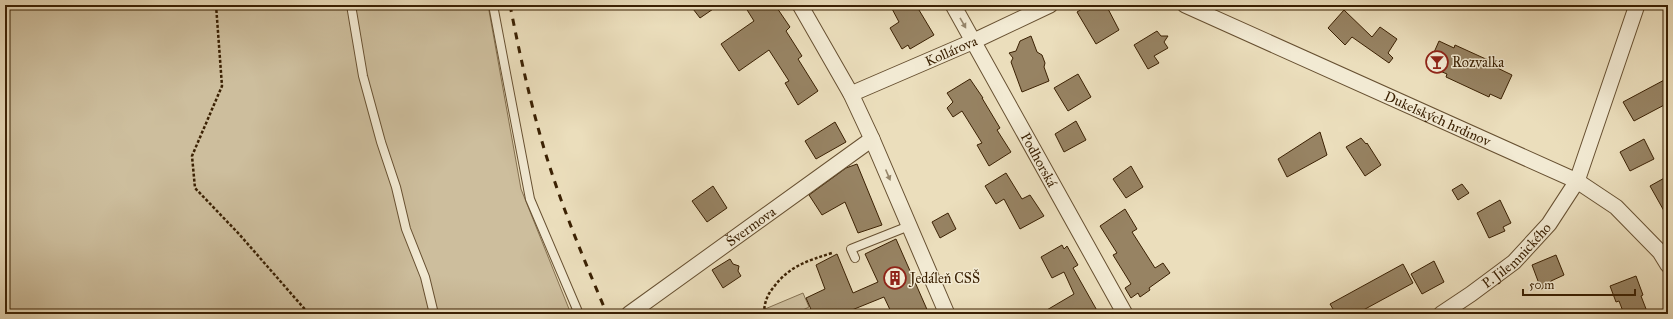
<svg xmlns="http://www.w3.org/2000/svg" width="1673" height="319" viewBox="0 0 1673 319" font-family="'IM FELL Great Primer',serif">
<rect width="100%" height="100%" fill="#ebdebc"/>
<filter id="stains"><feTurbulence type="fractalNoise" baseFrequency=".005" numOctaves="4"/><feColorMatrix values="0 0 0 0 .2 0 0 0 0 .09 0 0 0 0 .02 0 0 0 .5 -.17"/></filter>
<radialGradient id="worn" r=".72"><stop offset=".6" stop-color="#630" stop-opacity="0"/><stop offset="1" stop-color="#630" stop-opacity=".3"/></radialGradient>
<path fill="#cdbe9d" stroke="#847050" d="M5 5H488L521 189 571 314H5Z
M803 293 809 307 799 312V314H766L765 309Z"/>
<path fill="#978363" stroke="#3b2103" d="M690 5H719L700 18Z
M744 5H775L790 27 786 31 802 56 798 59 818 91 798 105 785 83 789 81 769 50 739 71 721 44 754 21Z
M890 5H916L934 35 910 49 908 45 902 49 890 28 899 22Z
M1088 5H1106L1119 30 1096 44 1077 12Z
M1344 10 1372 37 1380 27 1397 39 1388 53 1393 58 1389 63 1352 37 1345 45 1328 28Z
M1157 31 1161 36H1168L1164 42 1168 48 1154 56 1159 63 1148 69 1134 45Z
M1031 36 1037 52 1042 55 1045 63 1044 67 1049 81 1022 92 1011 62 1013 58 1009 53 1016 51 1020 41Z
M1439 41 1454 48 1455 45 1488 60 1487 63 1512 75 1501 99 1490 94 1489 97 1446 77 1447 74 1428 66Z
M1078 74 1091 97 1068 111 1054 88Z
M1668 78V103L1634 121 1623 102Z
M970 79 983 98H982L1000 128 997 130 1011 152 989 166 977 145 982 143 962 111 953 117 947 108 953 102 947 93Z
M1076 121 1086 140 1064 152 1055 134Z
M835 122 846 142 816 159 805 141Z
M1320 132 1327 155 1287 177 1278 159Z
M1361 138 1366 144 1367 143 1381 165 1365 176 1346 147Z
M1644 139 1654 159 1630 171 1620 152Z
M857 164 882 225 858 233 845 202 822 215 809 195 846 168Z
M1131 166 1143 187 1126 198 1113 179Z
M1006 173 1022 199 1030 195 1044 216 1020 229 1004 199 996 204 985 186Z
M1668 176V218L1650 186Z
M1462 184 1469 193 1458 200 1452 190Z
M713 186 727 208 707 222 692 201Z
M1500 200 1511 223 1503 227 1505 231 1489 238 1477 213Z
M1125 209 1137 229 1132 232 1155 268 1163 263 1170 273 1149 288 1150 290 1140 297 1138 293 1131 298 1125 288 1131 284 1113 255 1117 253 1100 226Z
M948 213 956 229 940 238 932 222Z
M896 239 929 314H892L884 297 842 314H813L806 298 825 289 816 265 837 254 853 293 878 282 865 254Z
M1062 245 1064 249 1067 246 1078 265 1073 268 1099 314H1040L1074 294 1064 272 1052 278 1041 257Z
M1556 255 1564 275 1551 281 1552 284 1541 289 1532 265Z
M730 259 733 264 739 266 738 271 741 276 723 288 712 270Z
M1434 261 1444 282 1422 294 1411 274Z
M1403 264 1413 283 1356 314H1336L1330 304Z
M1636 276 1643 295 1641 296 1648 314H1624L1619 301 1616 302 1610 286Z"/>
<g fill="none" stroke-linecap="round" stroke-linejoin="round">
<g stroke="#675031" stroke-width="10">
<path id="service" d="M351 5 363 76 381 142 396 187 406 229 425 277 434 314
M493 5 530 199 579 314
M855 258 851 249 909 226"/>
</g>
<g stroke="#675031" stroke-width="17">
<g id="minor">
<path d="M800 5 851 94 872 139 947 314"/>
<path id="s1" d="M953 5 1125 314"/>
<path id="s2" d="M1185 5 1577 181 1616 207 1660 252 1668 265"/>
<path id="s3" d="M851 94 974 41 1050 5"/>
<path id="s4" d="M629 314 872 139"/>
<path id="s5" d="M1441 314 1471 294 1514 262 1549 224 1577 181 1637 5"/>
</g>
</g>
<path stroke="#3b2103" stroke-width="2.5" stroke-dasharray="3 2" stroke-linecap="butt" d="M216 5 222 86 192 156 195 188 239 234 309 314
M764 314C764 304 767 295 773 288 789 266 807 261 832 253"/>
<use href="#service" stroke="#f2ead3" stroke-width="8"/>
<use href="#minor" stroke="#f2ead3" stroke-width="15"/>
<path stroke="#3b2103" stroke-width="3" stroke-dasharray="7 7" stroke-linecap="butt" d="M510 5C520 56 531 106 546 155 563 210 585 262 607 314"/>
</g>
<defs><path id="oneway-solid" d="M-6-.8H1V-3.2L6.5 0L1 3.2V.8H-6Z"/></defs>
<g fill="#96866b">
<use href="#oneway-solid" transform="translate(963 23) rotate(60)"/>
<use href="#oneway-solid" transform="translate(888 175) rotate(67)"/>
</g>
<defs>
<g id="bar-ring" transform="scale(1.15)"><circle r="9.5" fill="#f2ead3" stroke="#8f2418" stroke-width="1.5"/><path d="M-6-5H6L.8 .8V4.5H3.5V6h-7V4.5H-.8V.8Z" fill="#8f2418"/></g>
<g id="building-ring" transform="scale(1.15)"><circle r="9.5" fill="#f2ead3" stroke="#8f2418" stroke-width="1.5"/><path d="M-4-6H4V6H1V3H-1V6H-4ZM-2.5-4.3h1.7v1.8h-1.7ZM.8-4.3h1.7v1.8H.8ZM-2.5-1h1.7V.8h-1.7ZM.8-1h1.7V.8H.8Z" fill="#8f2418"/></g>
</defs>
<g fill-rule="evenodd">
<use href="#bar-ring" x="1437" y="62"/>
<use href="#building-ring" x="895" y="278"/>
</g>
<g text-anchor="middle" stroke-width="3" stroke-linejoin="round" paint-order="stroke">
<g font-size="14" fill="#3b2103" stroke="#f2ead3">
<text dy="5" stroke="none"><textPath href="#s3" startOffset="109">Kollárova</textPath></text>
<text dy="5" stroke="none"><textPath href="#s2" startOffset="277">Dukelských hrdinov</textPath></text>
<text dy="5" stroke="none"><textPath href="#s1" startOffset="177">Podhorská</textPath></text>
<text dy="5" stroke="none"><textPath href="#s4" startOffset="150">Švermova</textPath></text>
<text dy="5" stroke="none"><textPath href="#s5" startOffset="96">P. Jilemnického</textPath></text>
</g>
<g font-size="14" fill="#3b2103" stroke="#f2ead3" text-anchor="start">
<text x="1452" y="67">Rozvalka</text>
<text x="910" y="283">Jedáleň CSŠ</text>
</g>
</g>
<rect width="1673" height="319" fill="none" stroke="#ebdebc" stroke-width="20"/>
<rect x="6" y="6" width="1661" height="307" fill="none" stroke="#3b2103" stroke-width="2"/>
<rect x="10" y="10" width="1653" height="299" fill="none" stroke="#3b2103"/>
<path d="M1523 289v6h112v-6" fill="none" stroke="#3b2103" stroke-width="2"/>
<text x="1529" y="289" font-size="12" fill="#3b2103" stroke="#f2ead3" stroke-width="3" paint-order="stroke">50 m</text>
<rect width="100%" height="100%" filter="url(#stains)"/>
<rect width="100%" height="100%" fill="url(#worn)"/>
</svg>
